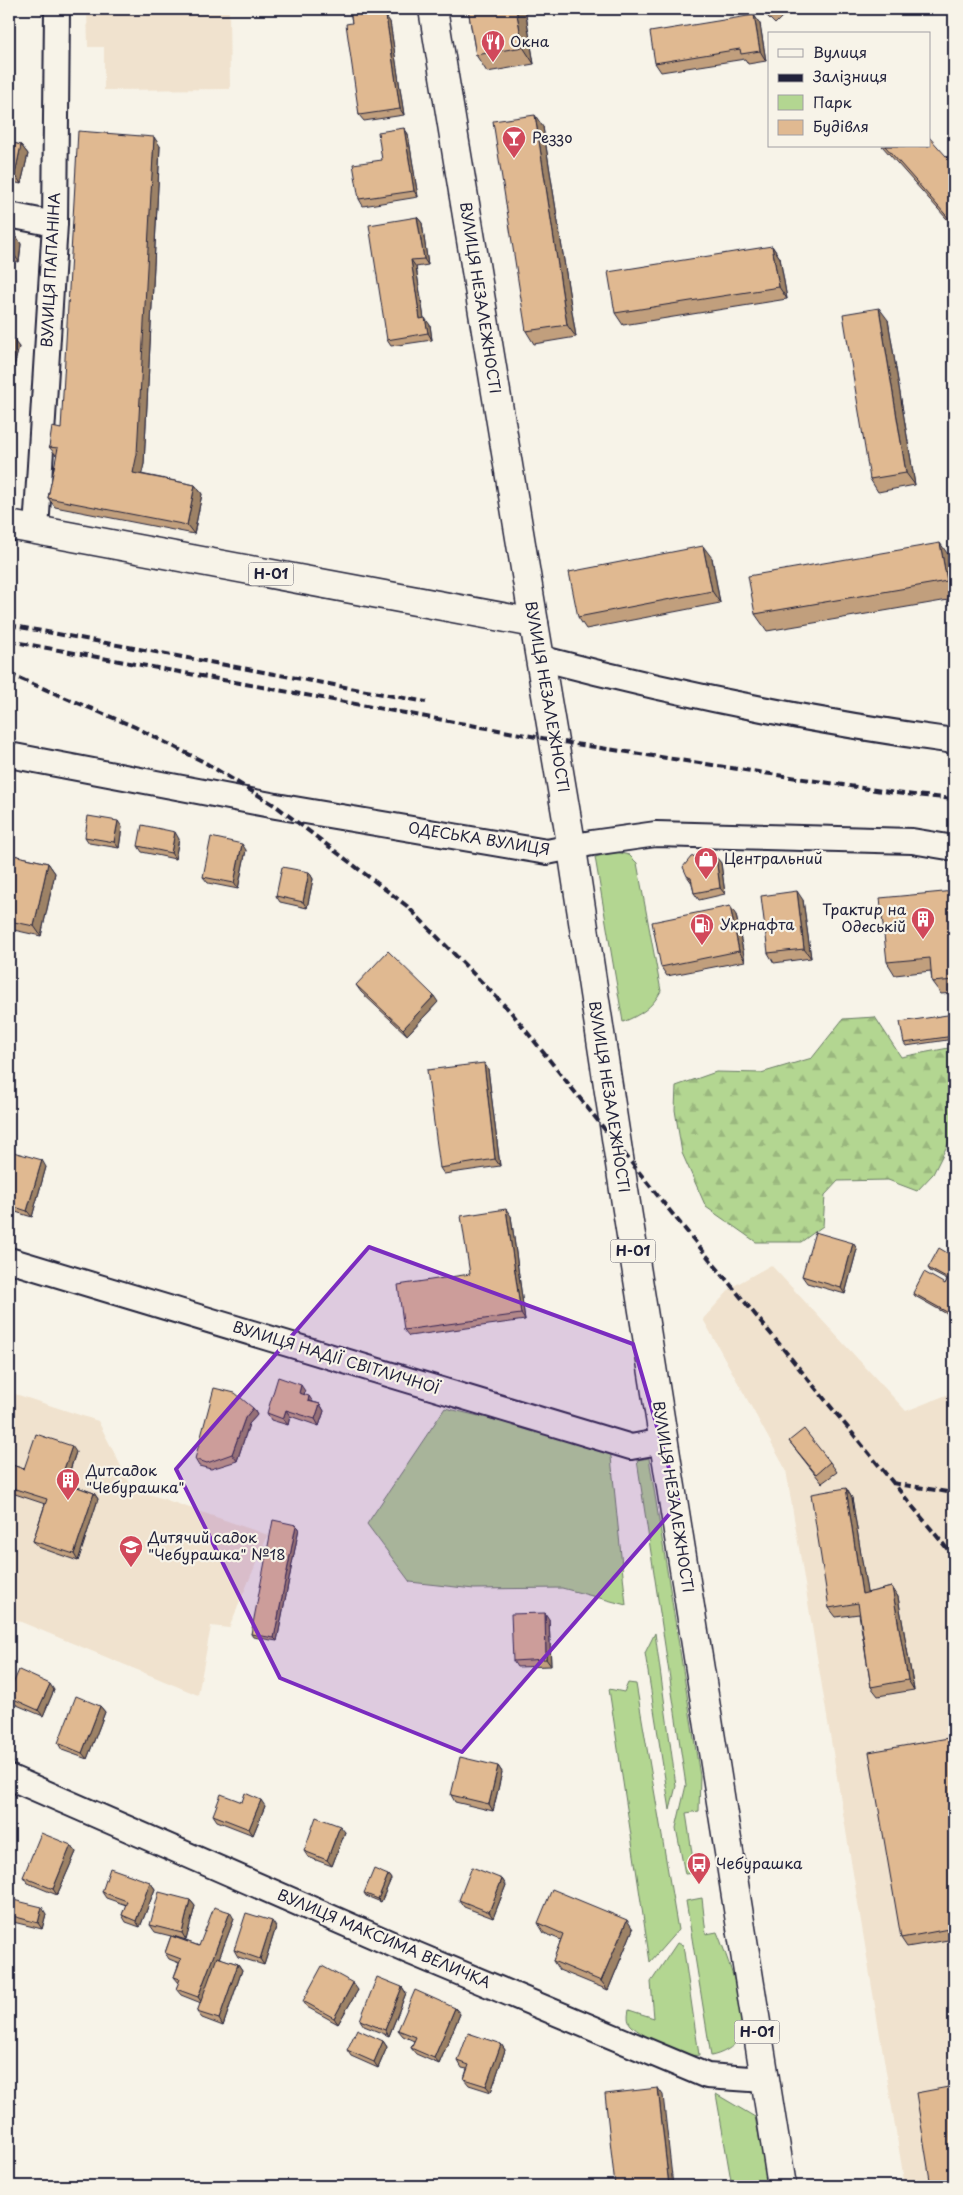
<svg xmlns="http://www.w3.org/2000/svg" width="963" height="2195" viewBox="0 0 963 2195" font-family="'Playpen Sans',sans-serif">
<defs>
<pattern id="forest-firs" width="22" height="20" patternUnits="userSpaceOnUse" patternTransform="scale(1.25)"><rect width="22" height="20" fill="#b3d691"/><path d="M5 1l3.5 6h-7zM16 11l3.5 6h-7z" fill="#9ab77e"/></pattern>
</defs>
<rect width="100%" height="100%" fill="#f7f3e8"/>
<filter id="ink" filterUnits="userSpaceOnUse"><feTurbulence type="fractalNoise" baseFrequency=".02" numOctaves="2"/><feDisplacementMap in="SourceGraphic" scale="10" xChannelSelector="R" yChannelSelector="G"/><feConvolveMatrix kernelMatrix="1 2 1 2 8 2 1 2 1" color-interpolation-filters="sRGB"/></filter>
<g filter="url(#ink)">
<path fill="#f0e2ce" d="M87 9H229L230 89 104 90V47H88Z
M771 1265 906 1411 949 1394 954 1396V2186H905L786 1470 703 1319 732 1287Z
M9 1392 98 1421 132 1488 268 1535 229 1628 211 1626 198 1695 9 1617Z"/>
<path fill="#b3d691" stroke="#6a7c66" d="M616 852 629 855 637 863 661 991C652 1008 640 1015 623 1022L595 857Z
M445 1408 610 1447 626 1605 562 1588 474 1589 410 1582 367 1524Z
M649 1458 700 1776 699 1811 686 1813 695 1873 685 1874 676 1828 686 1785 637 1460Z
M655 1633 676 1786 670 1810 645 1653Z
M628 1683 636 1684 678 1930 650 1962 609 1689 624 1692Z
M702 1898 706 1934 717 1932C726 1954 750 2015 739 2038 734 2048 721 2054 711 2056L686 1901Z
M677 1943 683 1945 699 2055C686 2059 641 2036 631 2025 627 2021 628 2015 629 2010L654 2018 651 1982Z
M716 2094 755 2117 769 2186H732Z"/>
<path fill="url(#forest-firs)" stroke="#6a7c66" d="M875 1017 901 1057 954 1047V1132L933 1174 917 1191 888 1180 838 1181 825 1195 823 1226 801 1242H756L706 1207 682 1153 675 1110 676 1086 716 1072 761 1073 812 1058 843 1019Z"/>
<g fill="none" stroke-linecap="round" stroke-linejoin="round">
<g stroke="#22223b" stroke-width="28">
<path id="minor" d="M9 215 55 224
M36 530 55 224 57 9
M540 658C677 694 814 722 954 741
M9 755 276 806 547 852 592 843 656 834 912 841 954 848
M9 1260 631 1447 664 1441
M9 1777 408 1951 707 2076 765 2080"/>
</g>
<g stroke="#22223b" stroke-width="31">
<path id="secondary" d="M433 9 534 623"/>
</g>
<g stroke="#22223b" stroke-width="31">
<path id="primary" d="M9 525 534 623 572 849 627 1210 782 2186"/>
</g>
<use href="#minor" stroke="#f7f3e8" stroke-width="24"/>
<use href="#secondary" stroke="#f7f3e8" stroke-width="28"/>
<use href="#primary" stroke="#f7f3e8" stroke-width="28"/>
<path stroke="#22223b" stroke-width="4" stroke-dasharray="8 4" stroke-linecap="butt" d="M9 625 426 702
M9 641 575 744 895 793 954 799
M9 674 135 727 204 762 276 806 407 906 511 1012 666 1206 954 1557
M892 1483 954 1493"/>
</g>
<path fill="#c19f7d" stroke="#22223b" d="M350 9H384L385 16 390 22 404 115 364 121 359 115 352 23Z
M468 9H525L534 64 487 72 476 55Z
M760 9H790L775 24Z
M754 15 760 24 766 61 748 64 745 59 661 72 655 63Z
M543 127 576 337 534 344 526 331Z
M404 128 408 134 418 197 363 206 359 199 382 160Z
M9 142 21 145 28 154 21 184 9 181Z
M160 146 144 464 141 474 195 485 202 494 194 534 55 507 48 498 57 456 49 447 61 429Z
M882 146H929L954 165V227Z
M417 217 422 223 428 265 416 267 424 319 430 325 432 340 391 346 387 340Z
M9 234H15L21 244 19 262 12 261 9 290Z
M772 246 780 258 787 299 623 325 615 313Z
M888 320 915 485 878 492 870 479Z
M9 337 19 347 13 370 9 369Z
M712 558 720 603 586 629 578 617Z
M952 560 954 572V599L767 631 755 614Z
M122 827 119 848 89 843 85 837Z
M179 839 175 859 142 852 138 846Z
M246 850 238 889 208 883 203 877Z
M9 854 48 863 55 873 41 936 9 929Z
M716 857 721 863 725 894 699 900 694 893 692 883 687 876Z
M309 872 313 879 307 908 280 902 276 896Z
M954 891V993L941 994 932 982 931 971 895 975 887 962Z
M803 900 811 958 774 963 768 953Z
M736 915 745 961 667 976 661 967Z
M356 985 438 1002 407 1035 361 992Z
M954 1014V1039L906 1046 904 1043Z
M488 1069 500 1166 444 1174 440 1168Z
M9 1167H46L32 1217 9 1210Z
M511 1216 525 1320 409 1336 404 1330 470 1274Z
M853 1243 857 1249 845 1294 807 1283 802 1276Z
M954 1257V1318L915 1296 913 1293 945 1284 947 1280 930 1271 928 1268Z
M305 1391 304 1394 313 1402 320 1404 324 1411 319 1426 290 1416 288 1425 271 1420 267 1413Z
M253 1408 257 1415 249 1424 237 1461 211 1469 199 1466 195 1459Z
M789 1441 830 1462 837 1472 822 1483Z
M76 1452 66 1483 94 1493 98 1499 78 1561 38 1547 33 1541 45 1504 12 1493 9 1504V1464L24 1469Z
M846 1488 852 1498 867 1593 892 1587 898 1597 914 1690 878 1696 871 1687 859 1614 836 1617 829 1608Z
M299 1528 277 1641 253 1637 251 1634Z
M549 1619 551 1666 517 1667 513 1661Z
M54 1690 43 1716 12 1703 9 1698V1693Z
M100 1706 105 1712 87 1759 62 1750 58 1743Z
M954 1737V1939L907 1947 901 1938Z
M498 1766 502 1772 493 1811 455 1802 451 1795Z
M265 1806 253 1835 217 1821 213 1815Z
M345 1832 332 1866 308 1857 304 1851Z
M71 1845 76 1852 57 1895 28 1883 23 1877Z
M388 1875 391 1879 381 1902 366 1896 364 1893Z
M502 1879 506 1885 493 1918 464 1907 459 1900Z
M150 1882 155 1889 140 1927 126 1922 122 1915 126 1905 106 1898 102 1892Z
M9 1899 46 1914 42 1929 9 1921Z
M190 1900 195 1906 186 1940 173 1936 199 1946 234 1919 219 1958 238 1964 242 1970 223 2026 202 2018 197 2012 201 2003 181 1995 176 1989 179 1983 174 1977 179 1963 169 1959 165 1953 171 1936 155 1932 150 1925Z
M538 1923 633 1929 608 1990 559 1970 553 1961 561 1940 544 1933Z
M276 1927 264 1965 238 1957 234 1950Z
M402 1987 406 1993 389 2036 364 2026 360 2020Z
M358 1990 338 2024 307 2007 303 2001Z
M455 2008 460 2014 439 2064 416 2054 411 2048 414 2041 403 2036 398 2030Z
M383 2041 387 2047 378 2068 351 2056 347 2050Z
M501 2044 505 2050 491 2092 469 2085 464 2079 467 2069 462 2068 458 2061Z"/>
<path fill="#9d8266" stroke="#22223b" d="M381 9H384L386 23 382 16Z
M516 9H525L534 64 523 47Z
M754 15 760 24 766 61 760 51Z
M386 16 390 22 404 115 400 109Z
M535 115 543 127 576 337 567 325Z
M404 128 408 134 418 197 414 191Z
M154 137 160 146 144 464 140 482 133 473Z
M21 145 28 154 21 184 15 174Z
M417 217 422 223 428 265 424 259Z
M15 234 21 244 19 262 13 253Z
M772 246 780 258 787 299 779 287Z
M9 256 12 261 9 290Z
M411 260 416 267 425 325 420 319Z
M879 308 888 320 915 485 906 473Z
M425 318 430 325 432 340 428 333Z
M12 338 19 347 13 370 9 363V353Z
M195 485 202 494 194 534 187 525Z
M940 543 952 560 954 572V592L947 581Z
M703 546 712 558 720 603 712 591Z
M118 821 122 827 119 848 114 842Z
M175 832 179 839 175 859 171 853Z
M242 844 246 850 238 889 234 883Z
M716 857 721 863 725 894 720 888Z
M48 863 55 873 41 936 34 926Z
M309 872 313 879 307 908 303 902Z
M797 891 803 900 811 958 804 949Z
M730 906 736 915 745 961 739 951Z
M434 996 438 1002 407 1035 403 1029Z
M484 1063 488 1069 500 1166 495 1159Z
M42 1160 46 1167 32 1217 27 1211Z
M506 1209 511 1216 525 1320 521 1314Z
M853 1243 857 1249 845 1294 841 1288Z
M301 1385 305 1391 303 1399 299 1393Z
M309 1396 313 1402 308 1401Z
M320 1404 324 1411 319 1426 315 1419Z
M253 1408 257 1415 249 1424 237 1461 232 1454 245 1418Z
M286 1410 290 1416 288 1425 283 1419Z
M72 1446 76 1452 64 1488 60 1481Z
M9 1488 12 1493 9 1504Z
M846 1488 852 1498 869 1604 862 1594Z
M94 1493 98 1499 78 1561 74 1554Z
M296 1525 299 1528 277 1641 274 1638Z
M892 1587 898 1597 914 1690 908 1680Z
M545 1613 549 1619 551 1666 546 1659Z
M50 1684 54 1690 43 1716 38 1710Z
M100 1706 105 1712 87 1759 82 1753Z
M498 1766 502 1772 493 1811 489 1804Z
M261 1800 265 1806 253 1835 249 1829Z
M340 1826 345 1832 332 1866 327 1860Z
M71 1845 76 1852 57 1895 53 1889Z
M388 1875 391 1879 381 1902 378 1899Z
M502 1879 506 1885 493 1918 489 1912Z
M150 1882 155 1889 140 1927 136 1921Z
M190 1900 195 1906 186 1940 182 1933Z
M42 1907 46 1914 42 1929 38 1923Z
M230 1912 234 1919 202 2003 198 1997Z
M627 1920 633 1929 608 1990 601 1981Z
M272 1921 276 1927 264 1965 260 1959Z
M238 1964 242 1970 223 2026 219 2019Z
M353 1983 358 1990 338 2024 334 2018Z
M402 1987 406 1993 389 2036 385 2030Z
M455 2008 460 2014 439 2064 434 2058Z
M383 2041 387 2047 378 2068 374 2062Z
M501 2044 505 2050 491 2092 486 2086Z
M658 2088 663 2095 673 2186H669Z"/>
<path fill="#e0b991" stroke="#22223b" d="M350 9H381L382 16H386L400 109 359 115 346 24 352 23Z
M468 9H516L523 47 476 55Z
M762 9H779L771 17Z
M754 15 760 51 741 54 740 49 655 63 650 32Z
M535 115 567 325 526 331 493 121Z
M404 128 414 191 359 199 353 164 382 160 378 132Z
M78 131 154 137 137 454 133 473 195 485 187 525 48 498 58 448 49 447 52 427 61 429Z
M929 137 954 165V220L952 222 885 146H929Z
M9 142 21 145 15 174 9 173Z
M417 217 424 259 411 260 420 319 425 318 428 333 387 340 369 225Z
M9 234H15L13 253 9 252Z
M772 246 779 287 615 313 608 272Z
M879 308 906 473 870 479 843 314Z
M9 337 12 338 9 353Z
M940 543 947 581 755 614 748 576Z
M703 546 712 591 578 617 569 572Z
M88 816 118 821 114 842 85 837Z
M142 825 175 832 171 853 138 846Z
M211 837 242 844 234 883 203 877Z
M9 854 48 863 34 926 9 921Z
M703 854 716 857 720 888 694 893 691 878 687 876 683 867 691 857Z
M282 867 309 872 303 902 276 896Z
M797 891 804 949 768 953 761 896Z
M954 891V980L932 982 930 958 887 962 880 898Z
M730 906 739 951 661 967 652 922Z
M388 951 434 996 403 1029 356 985Z
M954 1014V1036L904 1043 900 1022Z
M484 1063 495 1159 440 1168 427 1070Z
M13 1152 42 1160 27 1211 9 1205V1167Z
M506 1209 521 1314 404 1330 398 1285 470 1274 461 1216Z
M815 1232 853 1243 841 1288 802 1276Z
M939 1248 954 1257V1316L913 1293 924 1272 945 1284 948 1279 928 1268Z
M278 1377 301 1385 299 1393 309 1396 308 1401 320 1404 315 1419 286 1410 283 1419 267 1413Z
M214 1388 235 1393 253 1408 245 1418 232 1454 207 1463 195 1459Z
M804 1429 830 1462 816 1474 789 1441Z
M36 1434 72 1446 60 1481 94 1493 74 1554 33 1541 47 1499 9 1487V1464L24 1469Z
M846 1488 862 1594 892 1587 908 1680 871 1687 858 1603 829 1608 811 1494Z
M273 1520 296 1525 274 1638 251 1634Z
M545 1613 546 1659 513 1661 511 1614Z
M19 1670 50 1684 38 1710 9 1697V1693Z
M76 1696 100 1706 82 1753 58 1743Z
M954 1737V1928L901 1938 869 1752Z
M460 1757 498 1766 489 1804 451 1795Z
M245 1793 261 1800 249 1829 213 1815 221 1794 242 1802Z
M316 1817 340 1826 327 1860 304 1851Z
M41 1833 71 1845 53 1889 23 1877Z
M472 1867 502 1879 489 1912 459 1900Z
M110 1868 150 1882 136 1921 122 1915 127 1901 102 1892Z
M374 1869 388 1875 378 1899 364 1893Z
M552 1889 627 1920 601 1981 553 1961 563 1934 538 1923Z
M159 1892 190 1900 182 1933 150 1925Z
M9 1899 42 1907 38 1923 9 1915Z
M214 1907 230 1912 198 1997 176 1989 180 1979 174 1977 181 1959 165 1953 171 1936 199 1946Z
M246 1913 272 1921 260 1959 234 1950Z
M217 1957 238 1964 219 2019 197 2012Z
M322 1966 353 1983 334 2018 303 2001Z
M377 1977 402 1987 385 2030 360 2020Z
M415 1990 455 2008 434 2058 411 2048 416 2037 398 2030Z
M357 2029 383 2041 374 2062 347 2050Z
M468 2033 501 2044 486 2086 464 2079 469 2065 458 2061Z
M954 2086V2186H931L916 2093Z
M658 2088 669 2186H615L605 2094Z"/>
</g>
<path fill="#7b2cbf" fill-opacity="0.2" stroke="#7b2cbf" stroke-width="4" stroke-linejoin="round" d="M369 1247 633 1344 679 1503 462 1752 280 1678 176 1469Z"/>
<defs>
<g id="restaurant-pin" transform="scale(1.25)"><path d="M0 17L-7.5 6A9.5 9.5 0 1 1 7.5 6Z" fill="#d1495b" stroke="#f7f3e8"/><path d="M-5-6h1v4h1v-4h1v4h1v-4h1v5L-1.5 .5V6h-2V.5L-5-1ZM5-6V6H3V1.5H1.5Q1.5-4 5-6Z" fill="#fff"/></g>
<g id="bar-pin" transform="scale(1.25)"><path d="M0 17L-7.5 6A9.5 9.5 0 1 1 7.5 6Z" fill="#d1495b" stroke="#f7f3e8"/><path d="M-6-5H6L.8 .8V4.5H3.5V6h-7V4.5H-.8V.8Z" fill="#fff"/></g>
<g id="shop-pin" transform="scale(1.25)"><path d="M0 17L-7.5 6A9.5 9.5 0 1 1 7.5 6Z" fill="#d1495b" stroke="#f7f3e8"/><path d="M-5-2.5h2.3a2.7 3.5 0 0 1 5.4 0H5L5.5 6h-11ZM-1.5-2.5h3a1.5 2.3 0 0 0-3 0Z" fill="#fff"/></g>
<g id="building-pin" transform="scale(1.25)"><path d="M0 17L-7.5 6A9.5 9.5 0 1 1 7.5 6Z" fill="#d1495b" stroke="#f7f3e8"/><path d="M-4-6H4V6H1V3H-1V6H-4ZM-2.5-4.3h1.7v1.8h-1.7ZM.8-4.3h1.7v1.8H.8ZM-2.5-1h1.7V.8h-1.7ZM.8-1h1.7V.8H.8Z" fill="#fff"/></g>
<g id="fuel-pin" transform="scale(1.25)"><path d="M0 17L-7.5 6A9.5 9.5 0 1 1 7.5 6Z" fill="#d1495b" stroke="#f7f3e8"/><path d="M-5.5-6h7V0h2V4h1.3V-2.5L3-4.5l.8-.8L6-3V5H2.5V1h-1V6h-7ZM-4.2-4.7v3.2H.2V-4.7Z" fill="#fff"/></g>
<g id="school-pin" transform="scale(1.25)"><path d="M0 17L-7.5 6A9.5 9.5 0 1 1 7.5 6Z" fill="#d1495b" stroke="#f7f3e8"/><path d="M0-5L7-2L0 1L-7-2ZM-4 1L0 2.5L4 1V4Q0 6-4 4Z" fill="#fff"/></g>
<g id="bus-pin" transform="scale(1.25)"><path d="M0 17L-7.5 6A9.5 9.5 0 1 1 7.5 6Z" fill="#d1495b" stroke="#f7f3e8"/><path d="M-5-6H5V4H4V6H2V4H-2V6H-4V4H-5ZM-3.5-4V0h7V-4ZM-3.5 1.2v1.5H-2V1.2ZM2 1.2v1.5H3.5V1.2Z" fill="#fff"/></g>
</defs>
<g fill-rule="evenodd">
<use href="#restaurant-pin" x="493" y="42"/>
<use href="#bar-pin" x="514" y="138"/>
<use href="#shop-pin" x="706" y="859"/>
<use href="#building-pin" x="923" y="919"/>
<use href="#fuel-pin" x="702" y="925"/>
<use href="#building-pin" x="68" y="1480"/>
<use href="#school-pin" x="131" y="1547"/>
<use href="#bus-pin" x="699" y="1864"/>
</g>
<g text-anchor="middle" stroke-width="4.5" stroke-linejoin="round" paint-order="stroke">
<g fill="#f7f3e8" stroke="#62616f" stroke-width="1">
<rect x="248.5" y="562.5" width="45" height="23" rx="4"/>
<rect x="610.5" y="1239.5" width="45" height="23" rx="4"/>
<rect x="734.5" y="2020.5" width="45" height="23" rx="4"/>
</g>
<g font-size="14" font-weight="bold" fill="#22223b">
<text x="271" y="579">Н-01</text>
<text x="633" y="1256">Н-01</text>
<text x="757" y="2037">Н-01</text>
</g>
<g font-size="15" fill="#22223b" stroke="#f7f3e8" text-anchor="start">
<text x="510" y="47">Окна</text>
<text x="532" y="143">Реззо</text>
<text x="724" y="864">Центральний</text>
<text x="906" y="915" text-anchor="end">Трактир на<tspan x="906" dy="17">Одеській</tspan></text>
<text x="720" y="930">Укрнафта</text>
<text x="86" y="1476">Дитсадок<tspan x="86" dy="17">"Чебурашка"</tspan></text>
<text x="148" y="1543">Дитячий садок<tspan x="148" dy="17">"Чебурашка" №18</tspan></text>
<text x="716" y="1869">Чебурашка</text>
</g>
<g font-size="15" fill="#22223b" stroke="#f7f3e8">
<text transform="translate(51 270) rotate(-87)" y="5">ВУЛИЦЯ ПАПАНІНА</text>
<text transform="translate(480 298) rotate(81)" y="5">ВУЛИЦЯ НЕЗАЛЕЖНОСТІ</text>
<text transform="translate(547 697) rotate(80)" y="5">ВУЛИЦЯ НЕЗАЛЕЖНОСТІ</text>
<text transform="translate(479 839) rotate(9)" y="5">ОДЕСЬКА ВУЛИЦЯ</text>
<text transform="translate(609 1097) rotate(81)" y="5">ВУЛИЦЯ НЕЗАЛЕЖНОСТІ</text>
<text transform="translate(336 1358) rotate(17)" y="5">ВУЛИЦЯ НАДІЇ СВІТЛИЧНОЇ</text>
<text transform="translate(673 1497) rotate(81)" y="5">ВУЛИЦЯ НЕЗАЛЕЖНОСТІ</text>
<text transform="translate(384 1939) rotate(23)" y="5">ВУЛИЦЯ МАКСИМА ВЕЛИЧКА</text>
</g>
</g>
<rect width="963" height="2195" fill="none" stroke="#f7f3e8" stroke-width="30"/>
<rect x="15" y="15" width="933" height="2165" fill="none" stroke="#22223b" stroke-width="2" filter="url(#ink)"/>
<rect x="768" y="32" width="162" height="115" fill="#f7f3e8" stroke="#a29fa3"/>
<rect x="778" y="49" width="25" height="8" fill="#f7f3e8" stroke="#a29fa3"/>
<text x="813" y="58" font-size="15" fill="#22223b">Вулиця</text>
<rect x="778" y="74" width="25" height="8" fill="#22223b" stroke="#a29fa3"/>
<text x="813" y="82" font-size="15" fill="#22223b">Залізниця</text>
<rect x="778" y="95" width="25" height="15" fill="#b3d691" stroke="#a29fa3"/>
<text x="813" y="108" font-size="15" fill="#22223b">Парк</text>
<rect x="778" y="120" width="25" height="15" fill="#e0b991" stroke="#a29fa3"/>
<text x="813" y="132" font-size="15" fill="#22223b">Будівля</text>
</svg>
